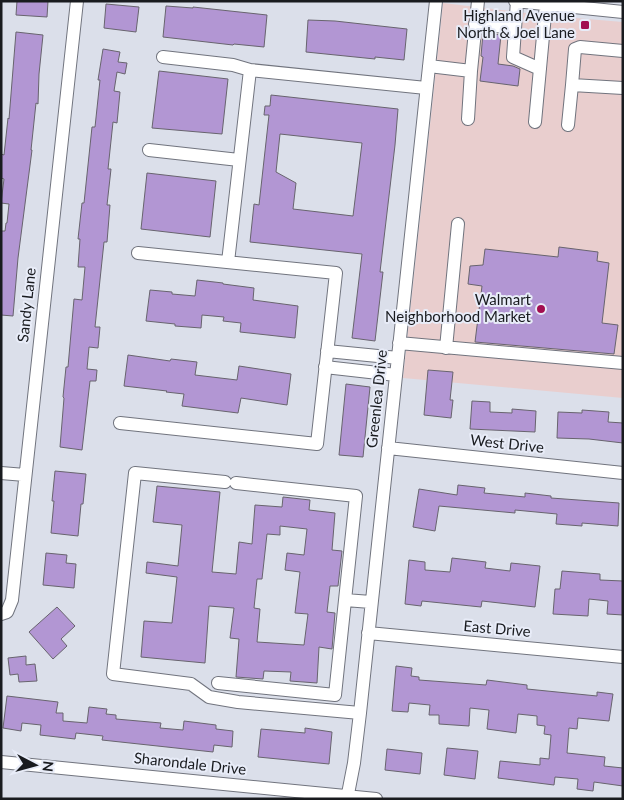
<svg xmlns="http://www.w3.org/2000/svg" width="624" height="800" viewBox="0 0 624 800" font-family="Lato,sans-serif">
<rect width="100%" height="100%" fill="#dbdfea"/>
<path fill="#e9cece" d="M443 3 551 16 623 22V398L403 378Z"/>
<path fill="#b296d3" stroke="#68646e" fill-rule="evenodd" d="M17 1H48L47 17 16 15Z
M106 4 139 7 136 32 104 28Z
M166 6 193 8V7L267 15 264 47 234 44 233 45 163 37Z
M308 20 335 21 407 29 404 60 375 57V59L306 52Z
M16 32 43 35 39 74 38 104 36 103 31 150H32L18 258 13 316 1 315V231H5L6 223H7L9 204 1 203 4 179 1 178V154L4 155 8 118 9 119Z
M483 33 501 35 498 64 513 66 520 69 518 86 480 81 483 57 481 56Z
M103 49 120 52 118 62 127 63 125 74 117 72 114 91 120 92 117 123 113 122 108 169H111L107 205H110L107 242H104L95 327H100L98 348 89 347 87 369 97 370 96 381H90L82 450 60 447 64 398 63 397 66 367H68L74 299 82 300 85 267H78L80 239H78L82 203H84L92 127H95L100 80H98Z
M159 71 228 79 222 134 152 128Z
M271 95 398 109 395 145 380 272H383L375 341 352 338 362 254 250 242 254 204 259 205 269 115H264L265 106H270ZM280 134 362 143 353 216 293 209 296 183 276 172Z
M147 173 216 181 210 237 141 229Z
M559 247 598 252 597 261 609 263 602 323 618 325 614 354 475 342 482 286 468 284 470 266 483 265 485 249 558 257Z
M197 280 223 283V284L254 288 253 300 298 306 295 338 240 332 241 323 223 321 224 317 202 315 201 328 175 326V324L146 321 150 290 172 292V294L195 296Z
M128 355 170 361 171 359 197 362 195 375 237 380 239 366 291 374 287 405 241 398 238 413 182 406 184 394 166 392 167 391 124 386Z
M428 370 453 372 450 400H453L451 418 424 415Z
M346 384 370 387 363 457 339 455Z
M472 401 490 402V412L512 413V409L536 411 535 432 470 429Z
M582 410 609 412 608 422 623 423V443L589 439 557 438 558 412 582 413Z
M55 471 86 474 83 504H81L78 536 51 533 54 501H52Z
M458 485 485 488 484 493 525 497V493L551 496V498L619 503 618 526 582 523V526L556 524 557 514 515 510V513L439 506 435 531 413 527 419 489 457 495Z
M157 486 220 492 212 572 236 574 239 542 252 544 255 505 282 507 283 497 310 500 309 510 335 513 332 550 342 551 338 586H330L327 612 335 613 332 649 319 647 317 683 290 681 291 672 264 671 263 679 236 677 239 639 230 638 234 608 209 606 205 663 141 657 144 621 172 623 177 577 146 573 147 562 178 566 182 525 153 522ZM280 526 307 529 304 555 287 553 285 570 300 572 295 613 308 614 304 645 257 642 260 609 254 608 257 579H262L267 534 280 535Z
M46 553 67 555 66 563 76 564 74 588 43 585Z
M452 558 486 562 485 568 510 571 511 563 540 566 535 607 482 601 481 607 422 601 421 606 405 604 409 560 425 562V570L450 572Z
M562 571 600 574V580L623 581V615L607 614 608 601 589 599 588 616 553 614 555 589H560Z
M57 607 75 626 61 639 67 646 53 659 29 632Z
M26 656V665L35 664 37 681 19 682 18 674 10 675 8 658Z
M396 666 412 668 411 676 419 677V680L486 685 487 680 527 685V689L597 696V692L613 694 609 721 578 718 577 729 569 728 567 753 605 757 604 766 623 768V786L594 782 593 791 577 789 578 779 555 777 554 785 498 778 500 761 540 765V758L549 759 551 735 544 734 545 726 537 725V716L518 714 516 733 487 729 489 710 470 708 469 726 439 724V715H429L430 705 409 703 408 712 392 711Z
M7 696 58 702 56 713H63V721L87 723 89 707 107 709 106 714 116 715V719L161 723 160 728 183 730 184 721 216 725V729L233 731 232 747 214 745 213 752 102 740 103 736 76 733 75 739 40 735 41 725 22 723 21 731 3 728Z
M305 728 332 732 329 764 258 757 261 729 305 733Z
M447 748 478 751 475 779 444 775Z
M387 749 422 753 420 774 385 770Z"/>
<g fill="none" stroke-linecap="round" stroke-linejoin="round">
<g stroke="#71747e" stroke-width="14">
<path id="minor" d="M515 1 623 12
M517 1 513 57 540 69
M475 24 515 28
M163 57 233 65 250 70 426 88
M429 66 471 71 478 1
M572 85 575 49 580 47 623 51
M468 119 471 71
M535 122 546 4
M568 125 572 85 623 88
M149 150 239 160
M228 262 250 70
M399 343 623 363
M446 348 458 224
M327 351 398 358
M325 367 396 375
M120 423 317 444 336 273 138 253
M388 448 623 473
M1 473 25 475
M225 482 135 473 113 674 191 684 209 697 238 702 360 713
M345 600 371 602
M1 614 7 612 12 600 77 1
M368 633 623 657
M218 683 335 695 356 496 236 483
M1 762 376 799
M347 799 354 763 360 713 436 1"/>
</g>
<use href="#minor" stroke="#fff" stroke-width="12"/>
</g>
<g fill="#a20e50" stroke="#e8ecf8" stroke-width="2">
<rect x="580" y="20" width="10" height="10" rx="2.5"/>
<circle cx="541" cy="309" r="5"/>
</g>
<g text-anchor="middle" stroke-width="4" stroke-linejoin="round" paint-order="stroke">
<g font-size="15" fill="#191b1f" stroke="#e8ecf8" text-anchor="end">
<text x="575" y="21">Highland Avenue<tspan x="575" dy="17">North &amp; Joel Lane</tspan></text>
<text x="531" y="305">Walmart<tspan x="531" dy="17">Neighborhood Market</tspan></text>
</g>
<g font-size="15" fill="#191b1f" stroke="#e8ecf8">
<text transform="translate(27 305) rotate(-84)" y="5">Sandy Lane</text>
<text transform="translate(377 399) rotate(-84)" y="5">Greenlea Drive</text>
<text transform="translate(507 444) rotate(6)" y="5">West Drive</text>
<text transform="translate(497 629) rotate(5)" y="5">East Drive</text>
<text transform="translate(190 764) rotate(6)" y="5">Sharondale Drive</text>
</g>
</g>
<rect width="624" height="800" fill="none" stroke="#191b1f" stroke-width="5"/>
<g transform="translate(35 765) rotate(96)" stroke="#e8ecf8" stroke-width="4" paint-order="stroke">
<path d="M0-4L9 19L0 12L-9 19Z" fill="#191b1f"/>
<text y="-8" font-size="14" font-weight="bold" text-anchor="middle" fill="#191b1f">N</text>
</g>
</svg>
